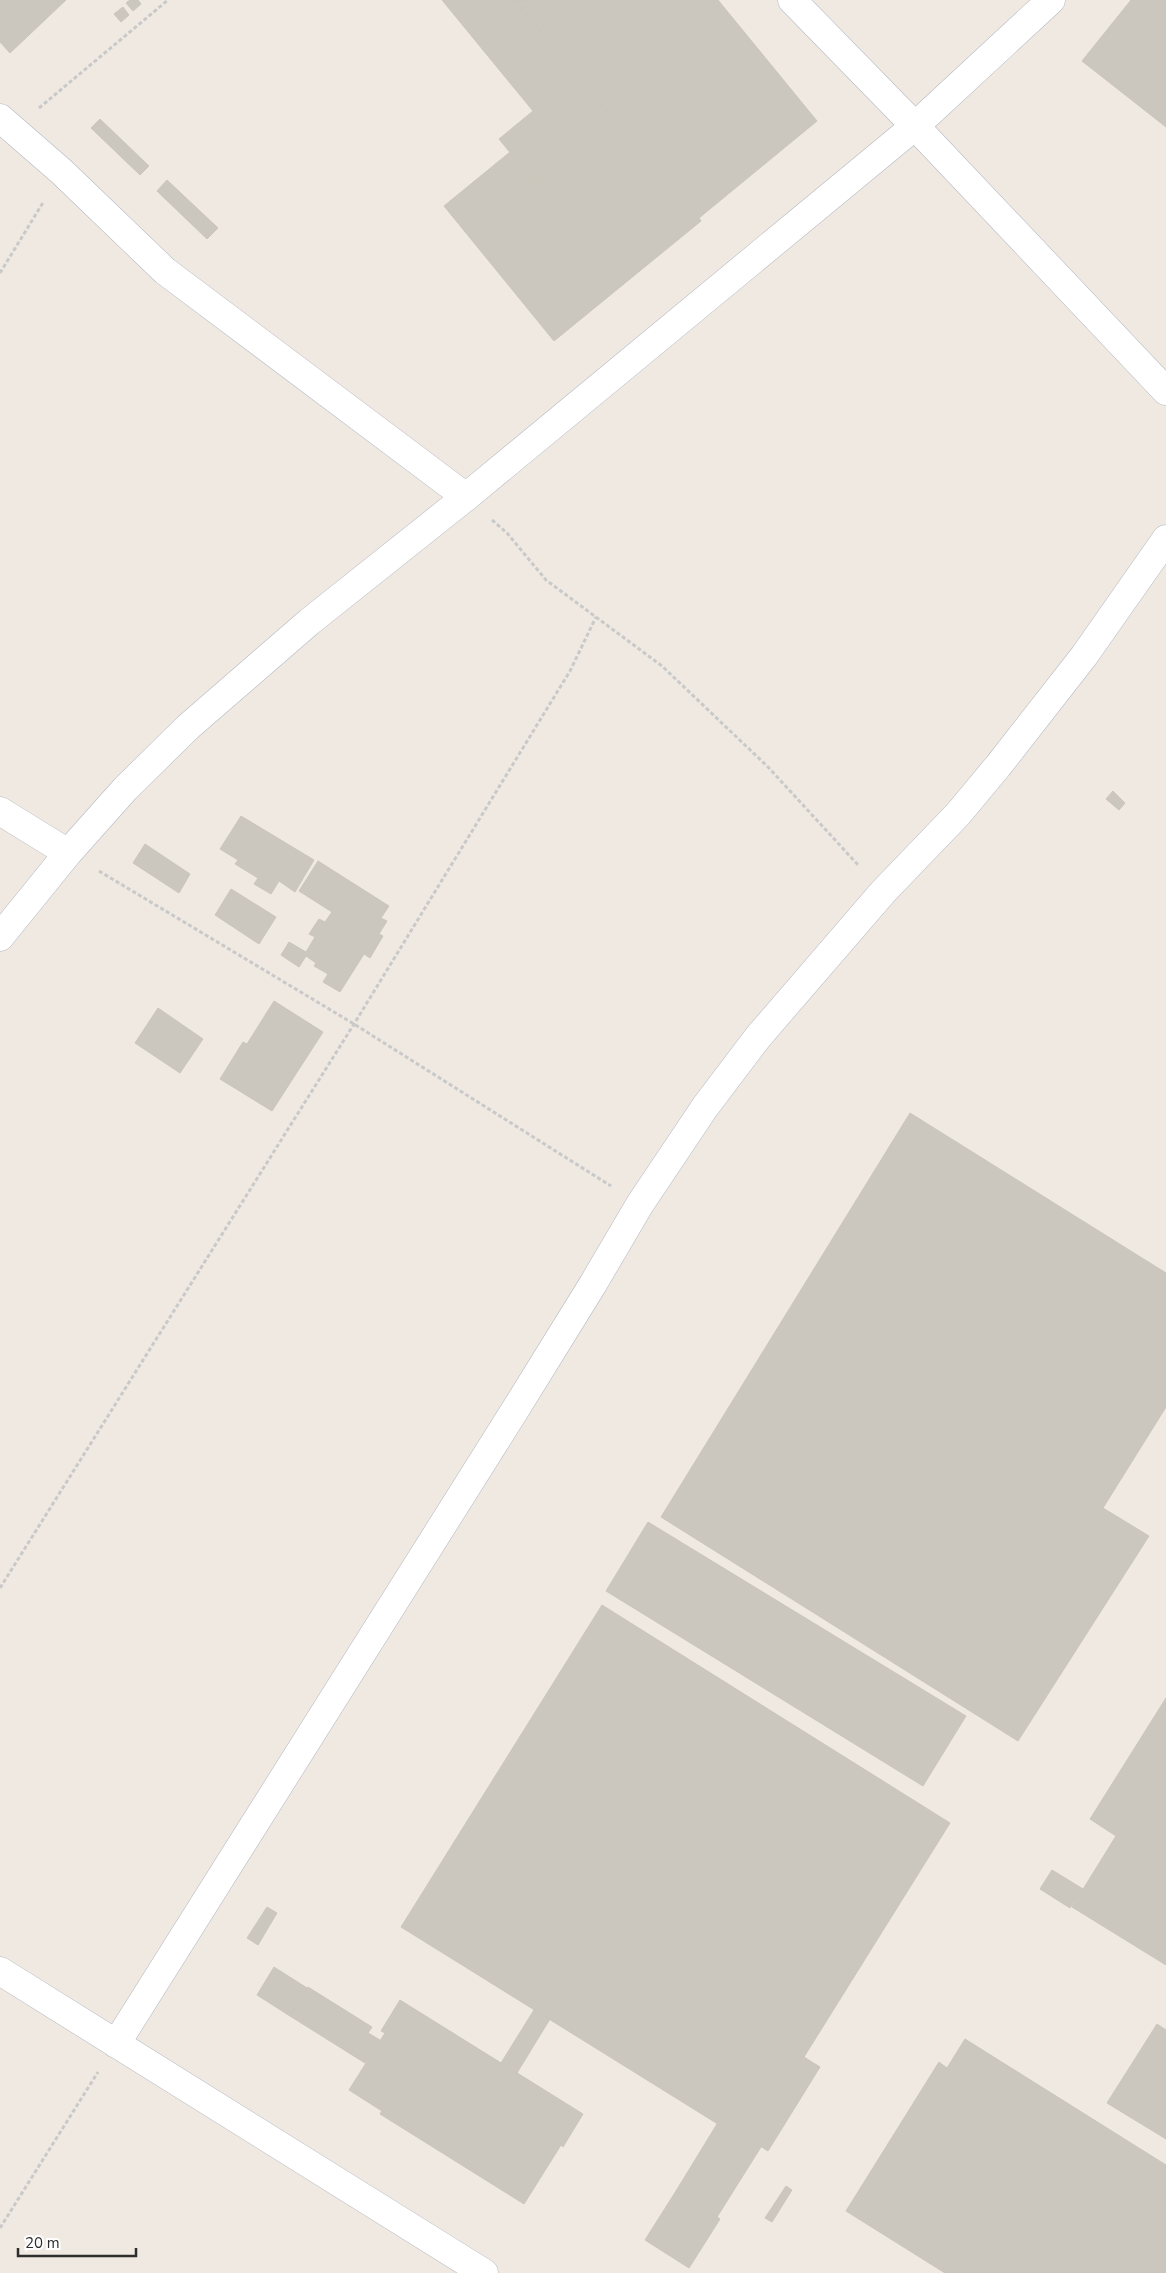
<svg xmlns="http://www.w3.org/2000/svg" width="1166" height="2273" viewBox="0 0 1166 2273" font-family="'Nunito Sans',sans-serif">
<rect width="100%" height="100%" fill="#efe9e1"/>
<path fill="#cbc7bf" stroke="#cbc5ba" d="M0 0H66L10 53 0 42Z
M130 0H138L141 4 133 11 126 3Z
M442 0H515L613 119 535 183 499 139 533 111Z
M515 0H718L817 121 699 218 701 221 554 341 444 206 510 152 535 183 613 119Z
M1131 0H1166V127L1082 61Z
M123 7 129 15 121 22 114 14Z
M100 119 149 166 140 175 91 128Z
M167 180 218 228 207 239 157 191Z
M1113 791 1125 803 1119 810 1106 799Z
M241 816 314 860 295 892 279 881 271 894 254 884 258 878 235 864 238 860 220 849Z
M145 844 190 874 179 893 133 863Z
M318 861 389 906 381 918 387 921 379 934 383 936 370 958 364 954 340 992 323 982 328 974 314 966 316 963 306 956 299 967 281 955 289 942 306 952 315 937 309 934 319 919 325 922 332 912 299 891Z
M231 889 276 917 259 944 215 915Z
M274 1001 323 1032 272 1111 220 1079 243 1042 247 1044Z
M158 1008 203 1039 180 1073 135 1043Z
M910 1113 1166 1273V1407L1103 1508 1149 1536 1018 1741 661 1517Z
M648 1522 966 1716 923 1786 606 1591Z
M602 1605 950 1823 804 2057 820 2067 768 2151 724 2123 761 2147 717 2217 676 2191 717 2124 721 2126 401 1927Z
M1166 1698V1965L1072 1907 1116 1836 1090 1819Z
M1052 1870 1083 1889 1070 1908 1040 1889Z
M267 1907 277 1913 258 1945 247 1938Z
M274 1967 307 1988 290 2016 257 1995Z
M308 1987 372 2027 368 2033 380 2040 365 2063 290 2016Z
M400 2000 583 2114 563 2147 561 2145 524 2204 380 2114 382 2111 349 2090 385 2033 381 2031Z
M534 2010 550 2019 517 2073 501 2063Z
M1157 2024 1166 2030V2139L1107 2103Z
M965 2039 1166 2165V2273H945L846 2211 939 2062 947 2068Z
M786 2186 792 2190 772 2222 765 2218Z
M676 2191 720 2219 689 2268 645 2240Z"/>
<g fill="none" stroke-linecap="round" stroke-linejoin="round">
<g stroke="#b4b7c1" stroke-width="29">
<path id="street" d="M0 118 62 172 165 271 466 497
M0 811 68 853"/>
</g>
<g stroke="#b4b7c1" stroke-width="29">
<path id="secondary" d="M792 0 915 126 1166 391
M0 937 68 853 125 789 188 727 309 622 466 497 915 126 1051 0
M0 1971 484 2273
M116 2044 515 1410 593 1284 640 1204 705 1107 758 1037 883 892 958 814 998 766 1084 656 1166 539"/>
</g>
<path stroke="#c9c9c9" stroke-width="3" stroke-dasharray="4 2.5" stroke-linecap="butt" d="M39 108 168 0
M0 273 44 201
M492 520 507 533 546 580 662 666 768 767 859 866
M99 871 354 1024 611 1186
M0 1588 354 1024 570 671 596 617
M0 2228 98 2072"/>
<use href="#street" stroke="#fff" stroke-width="28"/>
<use href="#secondary" stroke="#fff" stroke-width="28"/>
</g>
<path d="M18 2248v8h118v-8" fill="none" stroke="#2e2e2e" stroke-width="2.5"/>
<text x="25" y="2248" font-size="15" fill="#2e2e2e" stroke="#ffffff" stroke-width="4" paint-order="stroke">20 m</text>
</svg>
